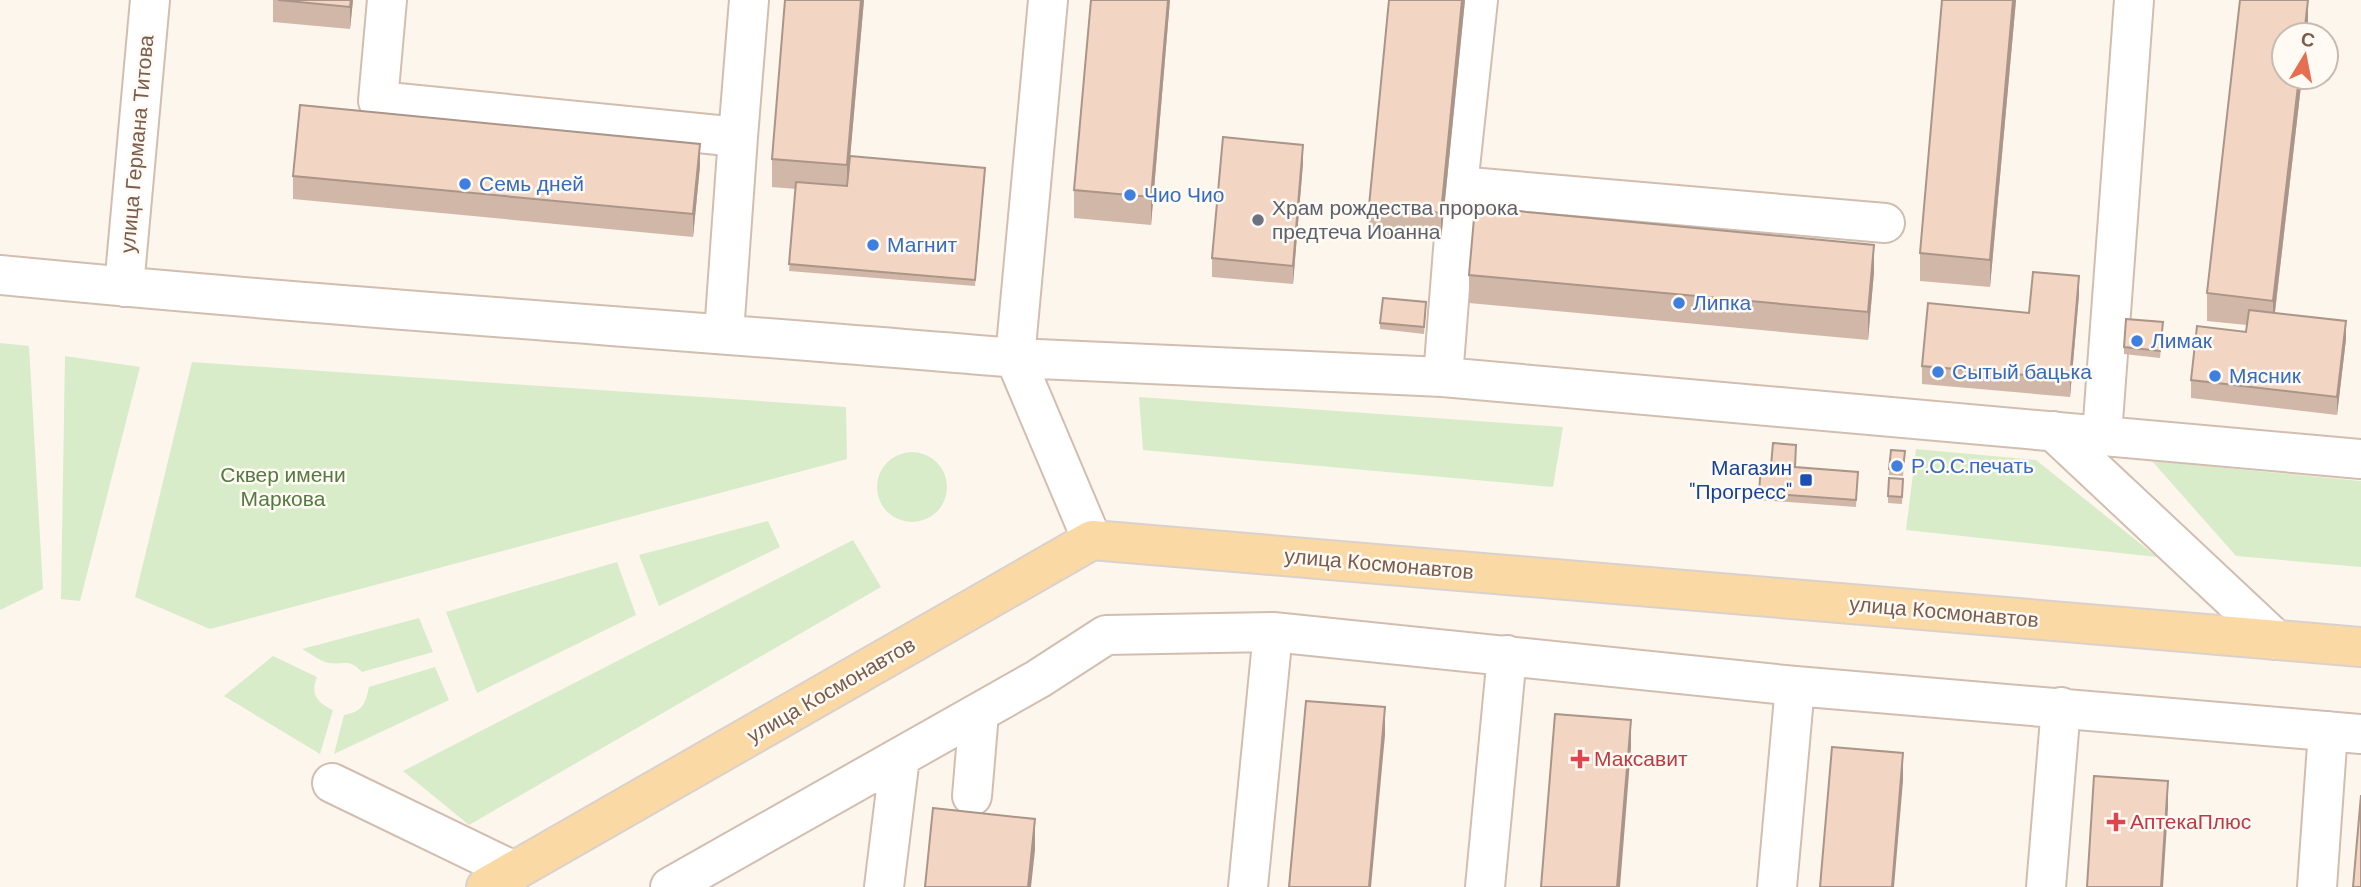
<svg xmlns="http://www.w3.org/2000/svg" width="2361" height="887" viewBox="0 0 2361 887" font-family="'DM Sans',sans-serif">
<rect width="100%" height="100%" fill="#fdf6ec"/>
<path fill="#d8ecc9" d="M0 343 29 346 43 589 0 610Z
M65 356 140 367 80 601 61 599Z
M192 362 846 407 847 459 210 629 135 597Z
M1139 397 1563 427 1553 487 1143 450Z
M1916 449 2036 460 2157 557 1906 530Z
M877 487a35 35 0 1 1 70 0a35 35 0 1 1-70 0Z
M2152 461 2361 481V567L2236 556Z
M768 521 780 547 659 606 639 555Z
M853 540 881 587 469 825 403 771Z
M617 562 636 615 477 693 446 612Z
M419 618 433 652 362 672C349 658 345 665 329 663 321 662 310 653 302 649Z
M273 656 317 677C310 694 317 703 333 710L320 754 224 696Z
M435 667 449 700 334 754 344 715C363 711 365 705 369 687Z"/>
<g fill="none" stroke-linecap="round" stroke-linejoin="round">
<g stroke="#d1beb0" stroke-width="42">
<path id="minor" d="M387 0 378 101 738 137 724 333
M1048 0 1015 358 1443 377 2361 459
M738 137 749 0
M1458 186 1885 223
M0 275C338 308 677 329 1015 358L1092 540
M124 287 150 0
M1443 377 1458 186 1478 0
M2053 431 2276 640
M2102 435 2134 0
M332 783 514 871
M972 796 979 713
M670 887 1038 679 1106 635 1273 632 1795 686 2361 734
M884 887 900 757
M1248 887 1273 632
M1485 887 1507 655
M1777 887 1795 686
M2046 887 2061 707
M2317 887 2328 731"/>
</g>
<g stroke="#dad1cd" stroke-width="42">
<path id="major" d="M486 887 1092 540 2361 647"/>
</g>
<use href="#minor" stroke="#fff" stroke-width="38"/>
<use href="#major" stroke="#fbd9a5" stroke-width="38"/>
</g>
<path fill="#d1b7a8" d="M273 0H353L350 29 273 22Z
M864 0 850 156 985 175 975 286 789 271 796 189 772 187V159Z
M1091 0H1170L1151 225 1074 218V190Z
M1465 0 1441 240 1369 234V206Z
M2016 0 1990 287 1920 281V253Z
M2308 0V22L2284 77H2302L2275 313 2346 339 2337 415 2191 398V380L2246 332 2247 325 2207 321V293Z
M1303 163 1293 284 1212 277V258Z
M700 166 693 237 293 199V176Z
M1874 272 1868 340 1469 303V275Z
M2079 295 2070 397 1922 384V366L2029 313Z
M1426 309 1424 334 1380 329V323Z
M2163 328 2160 358 2124 354V347Z
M1905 458 1903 476 1889 475V469Z
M1795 467 1858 478 1856 507 1759 500V493Z
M1903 486 1902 504 1888 503V496Z"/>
<path fill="#aa9588" d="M351 0H353L350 29V7Z
M861 0H864L847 193V165Z
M1168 0H1170L1151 225V197Z
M1462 0H1465L1441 240V213Z
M2013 0H2016L1990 287V260Z
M2308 0V22L2307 35H2304Z
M2299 77H2302L2273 328V301Z
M700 144V166L693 237V214Z
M1303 145V163L1293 284V266Z
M1874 245V272L1868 340V312Z
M2079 276V295L2070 397V379Z
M2346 321V339L2337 415V397Z
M1385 707V735L1371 887H1369Z
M1631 720V748L1620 887H1617Z
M1903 753V781L1894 887H1892Z
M2168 781V808L2163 887H2161Z
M1035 819V850L1031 887H1028Z"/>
<path fill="#f3d5c3" stroke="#aa9588" stroke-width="2" d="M278 0H351L350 7Z
M785 0H861L847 165 772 159Z
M1091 0H1168L1151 197 1074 190Z
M1389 0H1462L1441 213 1369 206Z
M1942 0H2013L1990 260 1920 253Z
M2240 0H2308L2304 35H2284V77H2299L2273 301 2207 293Z
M300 105 700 144 693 214 293 176Z
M1223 137 1303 145 1293 266 1212 258Z
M850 156 985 168 975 280 789 264 796 182 847 186Z
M1475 207 1874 245 1868 312 1469 275Z
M2033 272 2079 276 2070 379 1922 366 1928 303 2029 313Z
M1383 298 1426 302 1424 327 1380 323Z
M2249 310 2346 321 2337 397 2191 380 2197 326 2246 332Z
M2126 319 2163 322 2160 351 2124 347Z
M1773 443 1796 445 1795 467 1858 472 1856 500 1759 493 1761 464 1771 466Z
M1891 450 1905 451 1903 469H1889Z
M1889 478 1903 479 1902 497 1888 496Z
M1306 701 1385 707 1369 887H1289Z
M1555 714 1631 720 1617 887H1541Z
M1832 747 1903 753 1892 887H1820Z
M2094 776 2168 781 2161 887H2087Z
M2361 795V887H2353Z
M933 808 1035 819 1028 887H925Z"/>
<g fill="#3f7fe0" stroke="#fffaf3" stroke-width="2.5">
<circle cx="465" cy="184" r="7"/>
<circle cx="1130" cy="195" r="7"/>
<circle cx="873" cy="245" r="7"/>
<circle cx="1679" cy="303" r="7"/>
<circle cx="2137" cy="341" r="7"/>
<circle cx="1938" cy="372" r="7"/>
<circle cx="2215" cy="376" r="7"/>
<circle cx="1897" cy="466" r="7"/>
</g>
<circle fill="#6b7280" stroke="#fffaf3" stroke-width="2.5" cx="1258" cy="220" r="7"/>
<rect fill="#1a4fb4" stroke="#fffaf3" stroke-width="2.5" x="1799" y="473" width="14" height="14" rx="3.5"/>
<g fill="#e0444e" stroke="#fffaf3" stroke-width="2.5">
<path d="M1576.5 748.5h7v7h7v7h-7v7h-7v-7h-7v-7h7z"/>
<path d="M2112.5 811.5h7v7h7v7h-7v7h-7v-7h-7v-7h7z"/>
</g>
<g text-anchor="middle" stroke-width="5" stroke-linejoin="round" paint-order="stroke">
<g font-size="21" fill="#7a5c4d" stroke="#fffaf3">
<text transform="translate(137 144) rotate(-85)" y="7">улица Германа Титова</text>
<text transform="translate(1379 564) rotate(5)" y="7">улица Космонавтов</text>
<text transform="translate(1944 612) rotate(5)" y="7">улица Космонавтов</text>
<text transform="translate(831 690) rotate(-30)" y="7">улица Космонавтов</text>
</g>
<g font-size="21" fill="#366cbe" stroke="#fffaf3" text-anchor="start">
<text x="479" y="191">Семь дней</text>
<text x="1144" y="202">Чио Чио</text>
<text x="887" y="252">Магнит</text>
<text x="1693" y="310">Липка</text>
<text x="2151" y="348">Лимак</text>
<text x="1952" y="379">Сытый бацька</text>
<text x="2229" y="383">Мясник</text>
<text x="1911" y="473">Р.О.С.печать</text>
</g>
<g font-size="21" fill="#5b616d" stroke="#fffaf3" text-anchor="start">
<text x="1272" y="215">Храм рождества пророка<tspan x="1272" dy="24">предтеча Иоанна</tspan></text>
</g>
<g font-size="21" fill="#164399" stroke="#fffaf3" text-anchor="end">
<text x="1792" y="475">Магазин<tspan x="1792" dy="24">"Прогресс"</tspan></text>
</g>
<g font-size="21" fill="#537a41" stroke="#fffaf3">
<text x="283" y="482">Сквер имени<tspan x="283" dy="24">Маркова</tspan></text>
</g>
<g font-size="21" fill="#be3a42" stroke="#fffaf3" text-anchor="start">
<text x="1594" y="766">Максавит</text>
<text x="2130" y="829">АптекаПлюс</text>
</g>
</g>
<g transform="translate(2305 56) rotate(10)"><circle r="33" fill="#fffaf3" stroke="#cabbb1" stroke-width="2"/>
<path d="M0-5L12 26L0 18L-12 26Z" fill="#e76f51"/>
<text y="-10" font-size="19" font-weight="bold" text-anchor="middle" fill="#7a5c4d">С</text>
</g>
</svg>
